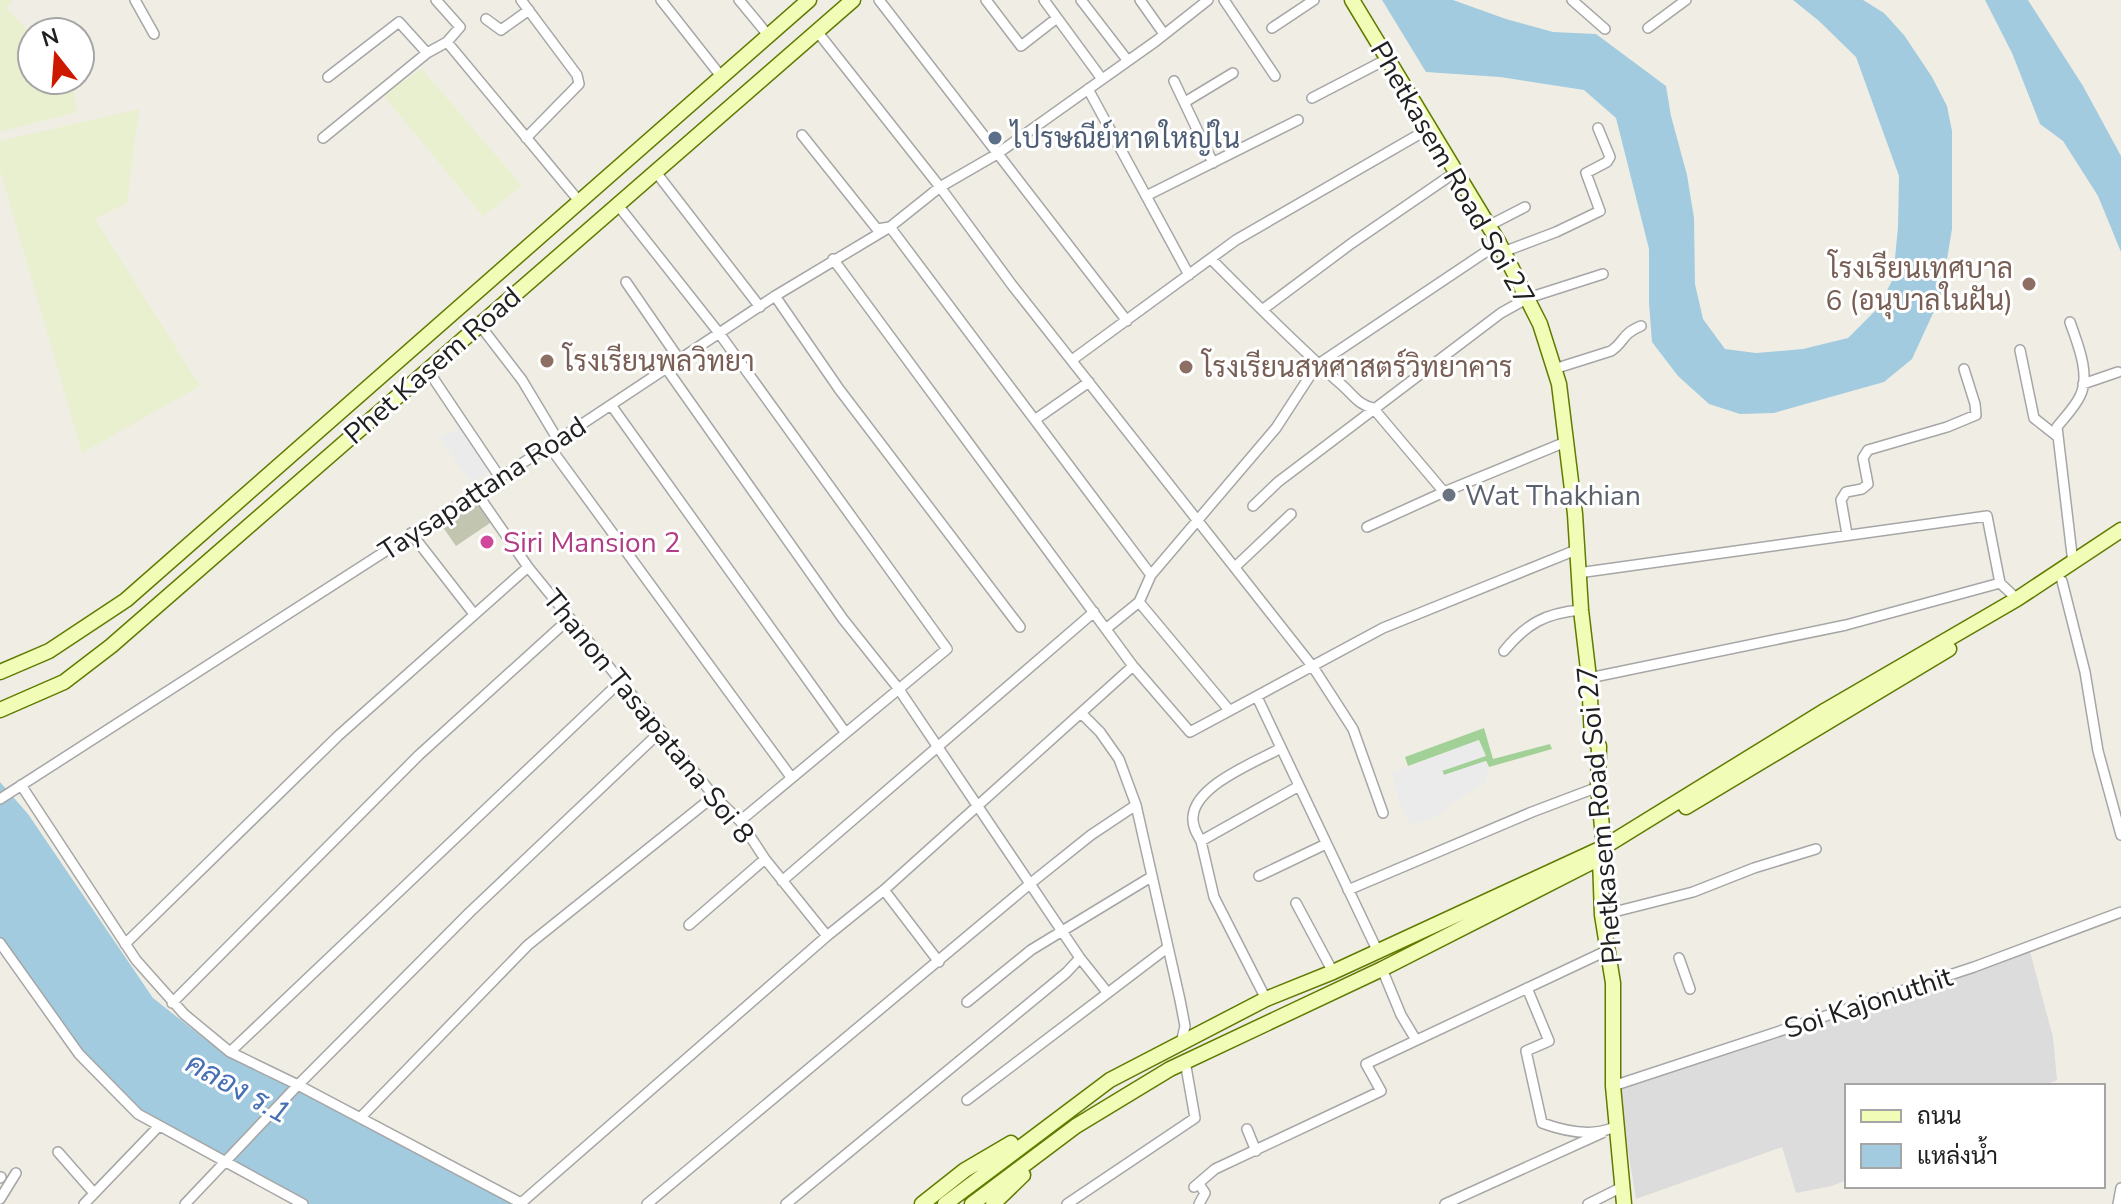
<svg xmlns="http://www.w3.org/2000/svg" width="2121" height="1204" viewBox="0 0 2121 1204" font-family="'Nunito Sans',Sarabun,sans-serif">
<rect width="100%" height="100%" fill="#f0eee4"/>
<path fill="#dddcdc" d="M2029 948 2053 1037 2057 1080 2043 1086H1847V1180L1832 1186 1796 1193 1782 1147 1636 1199 1617 1084Z"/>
<path fill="#c2c5af" d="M476 500 493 521 456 546 440 523Z"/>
<path fill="#e9f0cf" d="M0 0H13L6 8 32 34V80H72L77 112 0 132Z
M422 69 522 186 483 216 383 95Z
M139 109 127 203 95 219 200 386 82 453 0 170V141Z"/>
<path fill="#a1d197" d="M1484 728 1493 759 1550 744 1552 749 1489 767 1486 761 1444 775 1442 770 1479 740 1408 766 1405 757Z"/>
<path fill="#ebebeb" d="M462 427 489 466 485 476 471 483 439 437Z
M1479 740 1486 756 1442 771 1444 775 1486 761 1489 767 1486 782 1448 806 1439 816 1411 826 1399 802 1392 773Z"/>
<path fill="#a2cbe0" d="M1382 0H1453L1506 19 1553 32 1596 34 1666 86 1671 116 1687 175 1694 218 1695 284 1703 319 1725 349 1756 353 1803 349 1848 338 1877 309 1893 279 1898 227 1899 176 1856 57 1819 21 1793 0H1863L1884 13 1904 35 1932 77 1947 106 1952 131V229L1941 296 1912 359 1884 382 1774 413 1740 414 1709 404 1678 376 1652 342 1649 303V249L1616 118 1584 90 1500 77 1426 72Z
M1985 0H2028L2083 86 2121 156V252L2098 196 2063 141 2040 124 2012 53Z
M0 782 28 814 153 998 210 1043 512 1204H308L144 1114 81 1052 0 937Z"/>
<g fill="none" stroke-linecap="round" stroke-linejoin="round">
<g stroke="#a6a6a6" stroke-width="12">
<path id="street" d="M135 0 154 34
M521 0 577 75 579 84 526 138
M661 0 720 75
M739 0 768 35
M879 0 1127 321
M986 0 1021 46 1057 18
M1044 0 1102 79
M1081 0 1128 61
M1140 0 1164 34
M1224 0 1275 76
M1572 0 1605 29
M486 19 501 30 529 10
M1272 28 1314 0
M1648 28 1686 0
M816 30 940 187 1012 285 1313 667 1353 729 1383 813
M447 42 579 201
M328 77 399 22 427 53
M1174 81 1213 163
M1088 89 1189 275
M1312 98 1389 58
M1185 102 1233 73
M802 135 877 229 890 227 1151 575
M323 138 427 53 447 42 460 27 436 0
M655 171 760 307
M1146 196 1298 120
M617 204 719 333 947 649 740 821
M1490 225 1525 207
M1503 252 1556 232 1600 211 1586 173 1607 162 1610 157 1598 128
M833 259 1133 666 1190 732 1383 628 1576 550
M1211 259C1255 303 1297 346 1343 386 1354 396 1359 405 1373 408L1444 492
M626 282 679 359
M775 296 839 389 1020 627
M1262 310 1352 243 1457 171
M2070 322C2077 343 2091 374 2080 396 2075 407 2064 418 2057 427L2073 563
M479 324 522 380 558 440
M2020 350 2034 418 2058 437
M1072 360 1236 240 1430 128
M666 368 843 619 898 688 1080 958 1107 992
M427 369 499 476
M1554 369 1611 351C1625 342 1621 334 1641 326
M2083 384 2118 372
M611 405 845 732
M1036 419 1089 382
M549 446 791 777
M476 492 528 567 714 796 740 821 765 859 827 936
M1253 506 1278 482 1501 313 1528 298 1603 274
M1367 527 1444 492 1568 441
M411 533 474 614
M1847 534 1841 500 1846 492 1862 489 1868 484 1863 458 1868 450 1947 427 1976 415 1975 404 1964 369
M1235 567 1291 514
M1578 573 1987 516 2000 583
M2062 581 2085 672 2098 751 2121 835
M1139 602 1229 710
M1107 628 1139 602 1151 575 1276 428 1317 365 1499 243
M1504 651C1527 623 1546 613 1581 610
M1589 678 1846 625 2000 583 2017 599
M1257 697 1378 952
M1081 713 1100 732 1119 759 1136 805 1180 1000 1185 1026 1181 1043
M21 785 136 960 184 1014 230 1052 298 1085 523 1204
M0 799 549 446 775 296 890 227 940 187 997 154 1156 41 1208 0
M1201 841C1197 834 1192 826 1193 817 1195 785 1256 762 1281 748
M1259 876 1326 844
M782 881 1094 612
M884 890 939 962
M1348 890 1532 812 1598 787
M1296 903 1333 972
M1602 915 1693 892 1754 868 1816 849
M689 925 765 859
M0 943 79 1054 138 1114 303 1204
M125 944 338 736 528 567
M1679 958 1690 989
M1382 969 1401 1015 1416 1040
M1527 988 1549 1041 1526 1051 1542 1123C1564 1131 1590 1137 1612 1128
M1266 999 1214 897 1201 841 1299 786
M967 1002 1031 950 1151 877
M172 1003 419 755 570 618
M230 1052 621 681
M1613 1086 1974 967 2121 912
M967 1100 1167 948
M360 1118 528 945 714 796
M1247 1129 1256 1151
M58 1152 94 1193
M0 1178 1 1177
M1199 1184 1205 1193 1199 1204
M1194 1187 1215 1169 1381 1091 1366 1064 1606 951
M0 1199 16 1173
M84 1204 159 1126
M185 1204 298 1085 470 912 661 731
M520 1204 827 936 884 890 1133 666
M647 1204 1031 883 1091 835 1136 805
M786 1204 1066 973 1080 958
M1067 1204 1195 1118 1185 1061
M1445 1204 1602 1133
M1588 1204 1622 1187
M2118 1204 2121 1188"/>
</g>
<g stroke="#5f7b00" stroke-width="17">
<path id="secondary" d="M1352 0 1499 243 1540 324 1559 384 1575 514 1581 610 1589 678 1592 738 1599 746 1598 787 1604 847 1600 859 1602 915 1613 983V1086L1624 1204
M0 672 49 651 126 600 809 0
M0 710 64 682 111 646 853 0
M1686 807 1949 649
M922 1204 965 1170 1011 1143
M945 1204 1110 1080 1266 999 1333 972 1604 847 1826 710 2017 599 2121 530
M972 1204 1076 1126 1170 1069 1382 969 1592 862
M993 1204 1023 1175"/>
</g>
<use href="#street" stroke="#fff" stroke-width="9"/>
<use href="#secondary" stroke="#f1fdb6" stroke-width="14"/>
</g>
<circle fill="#5c6f8a" stroke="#fff" stroke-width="3" cx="995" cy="138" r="8"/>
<g fill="#8d6e63" stroke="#fff" stroke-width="3">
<circle cx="2029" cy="284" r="8"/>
<circle cx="547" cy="361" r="8"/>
<circle cx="1186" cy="367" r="8"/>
</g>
<circle fill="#6b7280" stroke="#fff" stroke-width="3" cx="1449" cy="495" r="8"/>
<circle fill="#d1479c" stroke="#fff" stroke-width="3" cx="487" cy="542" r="8"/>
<g text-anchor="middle" stroke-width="6" stroke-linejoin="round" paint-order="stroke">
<g font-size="28" fill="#4e5e75" stroke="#fff" text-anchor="start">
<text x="1011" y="148">ไปรษณีย์หาดใหญ่ใน</text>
</g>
<g font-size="28" fill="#1f1f1f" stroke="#fff">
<text transform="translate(1453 173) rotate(60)" y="10">Phetkasem Road Soi 27</text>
<text transform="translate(432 365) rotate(-41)" y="10">Phet Kasem Road</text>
<text transform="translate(482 488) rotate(-33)" y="10">Taysapattana Road</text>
<text transform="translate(649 716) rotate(51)" y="10">Thanon Tasapatana Soi 8</text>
<text transform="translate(1599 815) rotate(-95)" y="10">Phetkasem Road Soi 27</text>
<text transform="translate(1868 1002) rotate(-18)" y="10">Soi Kajonuthit</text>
</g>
<g font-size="28" fill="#785e54" stroke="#fff" text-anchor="start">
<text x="2013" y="278" text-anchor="end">โรงเรียนเทศบาล<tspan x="2013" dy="32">6 (อนุบาลในฝัน)</tspan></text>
<text x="563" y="371">โรงเรียนพลวิทยา</text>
<text x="1202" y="377">โรงเรียนสหศาสตร์วิทยาคาร</text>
</g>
<g font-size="28" fill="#5b616d" stroke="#fff" text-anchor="start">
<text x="1465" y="505">Wat Thakhian</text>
</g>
<g font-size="28" fill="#b23c85" stroke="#fff" text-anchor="start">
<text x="503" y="552">Siri Mansion 2</text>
</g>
<g font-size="30" font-style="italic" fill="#466fb4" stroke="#fff">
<text transform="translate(238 1088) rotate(29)" y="10">คลอง ร.1</text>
</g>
</g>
<rect x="1845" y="1084" width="260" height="104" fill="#ffffff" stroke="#a5a5a5" stroke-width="2"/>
<rect x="1861" y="1110" width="40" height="12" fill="#f1fdb6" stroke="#a5a5a5" stroke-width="2"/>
<text x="1917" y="1124" font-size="24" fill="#1f1f1f">ถนน</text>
<rect x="1861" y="1144" width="40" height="24" fill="#a2cbe0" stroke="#a5a5a5" stroke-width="2"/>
<text x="1917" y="1164" font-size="24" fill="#1f1f1f">แหล่งน้ำ</text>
<g transform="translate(56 56) rotate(343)"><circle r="38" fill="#ffffff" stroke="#a5a5a5" stroke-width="2"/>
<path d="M0-6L14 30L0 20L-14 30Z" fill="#cd1900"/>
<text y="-12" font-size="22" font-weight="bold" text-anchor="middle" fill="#1f1f1f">N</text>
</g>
</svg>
